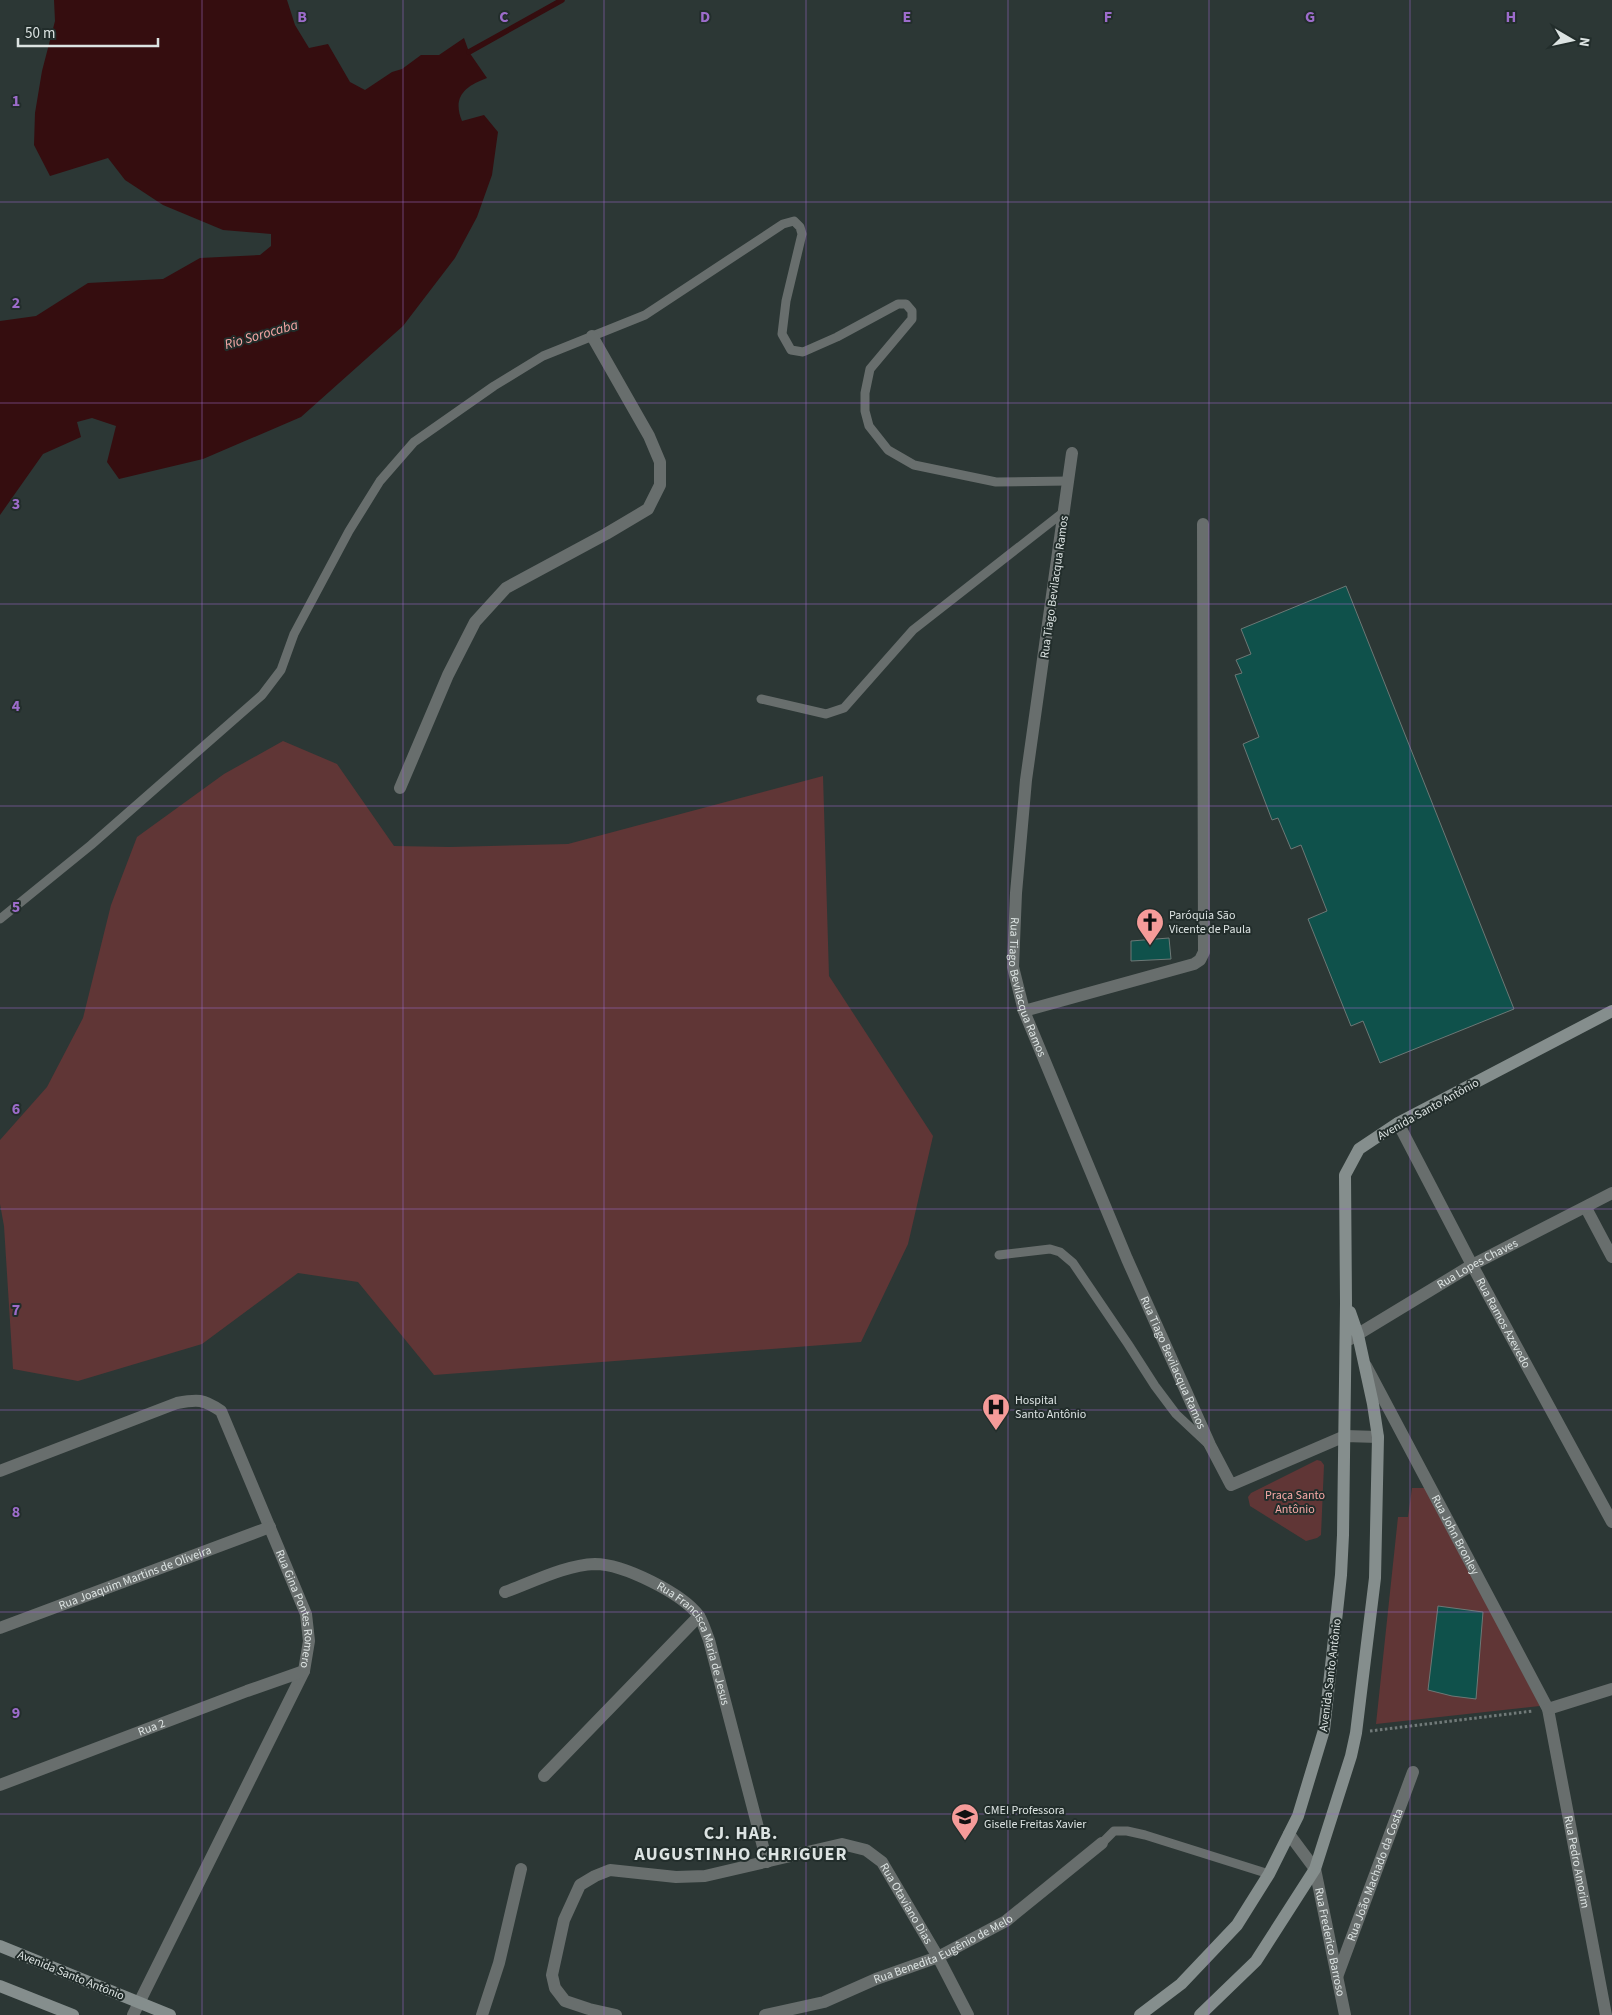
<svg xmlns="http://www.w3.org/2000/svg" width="1612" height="2015" viewBox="0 0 1612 2015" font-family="'Source Sans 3',sans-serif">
<rect width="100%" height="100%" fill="#2c3735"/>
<path fill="#603636" d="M283 741 337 764 394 846 450 847 568 844 823 776 829 976 933 1136 908 1244 861 1342 434 1375 358 1282 298 1273 202 1344 78 1381 13 1369 4 1226 0 1204V1140L47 1087 83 1018 111 905 137 837 224 774Z
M1317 1460 1321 1461 1324 1465 1321 1535 1317 1538 1306 1541 1250 1506 1248 1497 1251 1493Z
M1412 1488H1426L1540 1706 1376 1724 1398 1517H1408Z"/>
<path fill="#350d0f" d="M54 0H287L295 25 309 48 328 44 350 82 365 90 392 72 402 69 421 55H439L464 38 469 52 487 78C465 86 452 97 462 121L484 115 498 132 492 175 477 217 455 258 403 326 301 417 203 459 119 479 107 462 116 426 92 418 77 422 81 437 43 454 0 515V321L36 316 88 283 163 279 200 258 260 255 271 246V234L223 230 163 205 125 180 108 158 50 176 34 145 35 113 42 71 55 21Z"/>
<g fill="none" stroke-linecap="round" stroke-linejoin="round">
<path stroke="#350d0f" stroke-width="5.5" d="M469 52 562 0"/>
</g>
<path fill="#0f514b" stroke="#6c7876" d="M1346 586 1514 1009 1380 1063 1363 1021 1351 1026 1308 919 1327 911 1301 845 1291 849 1278 818 1272 820 1243 744 1259 737 1235 675 1242 673 1236 660 1251 654 1241 629Z
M1169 938 1171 959 1131 961V941Z
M1438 1606 1483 1612 1476 1699 1452 1696 1428 1690Z"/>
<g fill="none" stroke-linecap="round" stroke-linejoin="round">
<path stroke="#717a79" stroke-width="3" stroke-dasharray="2.5 2.5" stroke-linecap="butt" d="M1370 1731 1533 1711"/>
<path stroke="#686e6d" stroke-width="9" d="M761 699 826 714 844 708 913 630 1065 511
M0 919 91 845 262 695 281 670 294 634 349 531 380 481 414 442 494 386 543 356 645 315 783 224 794 221 800 227 802 234 786 301 782 334 791 350 803 352 837 337 898 304H906L912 311V319L870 369 865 393V411L869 426 888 450 914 465 996 482 1069 481
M999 1255 1050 1249 1060 1252 1073 1263 1128 1344 1155 1386 1176 1414 1207 1443
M1102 1843 1114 1831H1127L1145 1835 1269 1874"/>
<g stroke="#686e6d" stroke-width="12">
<path id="s1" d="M1072 453 1026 780 1016 893 1013 967 1024 1011 1127 1259 1210 1445 1231 1485 1345 1436 1378 1437"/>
<path d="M400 788 448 675 475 622 506 588 606 534 648 509 660 485V462L649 436 592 336"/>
<path d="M1024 1011 1194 964 1200 960 1204 952 1203 524"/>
<path id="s2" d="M1398 1123 1472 1265 1612 1522"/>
<path d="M1586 1208 1612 1257"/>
<path id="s3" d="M1350 1339 1472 1265 1612 1193"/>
<path id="s4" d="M1366 1366 1548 1709 1606 2015"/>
<path id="s5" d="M0 1471 177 1403C198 1399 203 1399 221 1411L306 1614 309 1641 304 1671 133 2015"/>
<path id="s6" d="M505 1592C533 1582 565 1565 595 1564 623 1564 682 1593 699 1616 703 1622 706 1633 709 1640L767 1862"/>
<path id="s7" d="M0 1628 270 1527"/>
<path d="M1548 1709 1612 1689"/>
<path d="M544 1776 699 1616"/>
<path id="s8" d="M0 1785 247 1691 304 1671"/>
<path id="s9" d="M1289 1834 1315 1869 1345 2015"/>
<path id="s10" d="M1337 1977 1413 1772"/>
<path d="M482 2015 499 1963 521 1869"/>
<path id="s11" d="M616 2015 589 2009 565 2001 555 1988 552 1975 564 1920 580 1885 595 1876 610 1870 676 1877 705 1876 842 1844 866 1850 882 1862 938 1957 968 2015"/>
<path id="s12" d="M765 2015 824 2002 876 1979 938 1957 1006 1921 1102 1843"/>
</g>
<path stroke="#858e8d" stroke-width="12" d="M0 1946 170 2015
M0 1986 73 2015
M1140 2015 1181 1984 1237 1925 1269 1874 1298 1816 1324 1730 1341 1575 1343 1535 1346 1303 1345 1175 1359 1149 1398 1123 1612 1011
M1200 2015 1256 1961 1315 1869 1351 1756 1356 1733 1375 1578 1378 1437 1373 1404 1358 1335 1350 1312"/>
</g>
<path fill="none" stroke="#9d6ccb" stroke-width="1" stroke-opacity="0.55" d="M202 0V2015M403 0V2015M604 0V2015M806 0V2015M1008 0V2015M1209 0V2015M1410 0V2015M0 202H1612M0 403H1612M0 604H1612M0 806H1612M0 1008H1612M0 1209H1612M0 1410H1612M0 1612H1612M0 1814H1612"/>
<defs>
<g id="church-pin" transform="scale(1.4375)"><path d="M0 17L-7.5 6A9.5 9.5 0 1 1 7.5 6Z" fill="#f59b99" stroke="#222d2b"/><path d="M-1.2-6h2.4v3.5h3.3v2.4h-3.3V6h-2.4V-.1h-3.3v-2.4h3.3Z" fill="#111"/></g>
<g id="hospital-pin" transform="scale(1.4375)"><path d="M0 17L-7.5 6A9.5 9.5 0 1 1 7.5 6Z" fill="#f59b99" stroke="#222d2b"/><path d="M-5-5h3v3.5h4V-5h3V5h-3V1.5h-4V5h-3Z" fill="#111"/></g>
<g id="school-pin" transform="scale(1.4375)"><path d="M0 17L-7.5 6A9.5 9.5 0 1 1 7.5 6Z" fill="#f59b99" stroke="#222d2b"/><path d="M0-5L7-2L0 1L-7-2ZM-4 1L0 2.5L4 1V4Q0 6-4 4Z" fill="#111"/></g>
</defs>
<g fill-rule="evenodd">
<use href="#church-pin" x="1150" y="922"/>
<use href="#hospital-pin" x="996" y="1407"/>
<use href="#school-pin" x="965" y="1817"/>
</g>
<g text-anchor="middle" stroke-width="4" stroke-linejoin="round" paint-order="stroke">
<g font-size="12" fill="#dce3e2" stroke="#222d2b">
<text transform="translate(1054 587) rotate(-82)" y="4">Rua Tiago Bevilacqua Ramos</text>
<text dy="4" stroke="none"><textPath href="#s1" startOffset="540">Rua Tiago Bevilacqua Ramos</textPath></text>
<text transform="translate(1428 1109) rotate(-29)" y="4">Avenida Santo Antônio</text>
<text dy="4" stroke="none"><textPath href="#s3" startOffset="148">Rua Lopes Chaves</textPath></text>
<text dy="4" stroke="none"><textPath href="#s2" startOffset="226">Rua Ramos Azevedo</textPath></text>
<text dy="4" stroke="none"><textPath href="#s1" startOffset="945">Rua Tiago Bevilacqua Ramos</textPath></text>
<text dy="4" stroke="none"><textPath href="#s4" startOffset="191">Rua John Bronley</textPath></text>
<text dy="4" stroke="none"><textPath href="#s7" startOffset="144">Rua Joaquim Martins de Oliveira</textPath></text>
<text dy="4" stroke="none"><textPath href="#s5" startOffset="449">Rua Gina Pontes Romero</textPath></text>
<text dy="4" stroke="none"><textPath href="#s6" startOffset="234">Rua Francisca Maria de Jesus</textPath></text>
<text transform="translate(1330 1675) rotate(-83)" y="4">Avenida Santo Antônio</text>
<text dy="4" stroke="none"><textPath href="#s8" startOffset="162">Rua 2</textPath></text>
<text dy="4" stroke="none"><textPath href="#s4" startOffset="544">Rua Pedro Amorim</textPath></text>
<text dy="4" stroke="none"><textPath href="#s10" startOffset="109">Rua João Machado da Costa</textPath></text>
<text dy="4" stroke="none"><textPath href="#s11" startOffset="540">Rua Otaviano Dias</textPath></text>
<text dy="4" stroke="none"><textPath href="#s9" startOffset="118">Rua Frederico Barroso</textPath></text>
<text dy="4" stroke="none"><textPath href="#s12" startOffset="191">Rua Benedita Eugênio de Melo</textPath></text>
<text transform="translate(71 1975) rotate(22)" y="4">Avenida Santo Antônio</text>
</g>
<g font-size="12" fill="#dce3e2" stroke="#222d2b" text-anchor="start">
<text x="1169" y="919">Paróquia São<tspan x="1169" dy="14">Vicente de Paula</tspan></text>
<text x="1015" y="1404">Hospital<tspan x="1015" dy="14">Santo Antônio</tspan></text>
<text x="984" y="1814">CMEI Professora<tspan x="984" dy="14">Giselle Freitas Xavier</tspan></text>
</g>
<g font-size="12" fill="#f7a9a6" stroke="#222d2b">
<text x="1295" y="1499">Praça Santo<tspan x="1295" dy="14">Antônio</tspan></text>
</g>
<g font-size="14" font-style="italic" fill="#f7a8a6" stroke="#222d2b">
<text transform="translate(261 334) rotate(-16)" y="5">Rio Sorocaba</text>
</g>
<g font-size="18" font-weight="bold" letter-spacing="1" fill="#dce3e2" stroke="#222d2b">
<text x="741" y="1839">CJ. HAB.<tspan x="741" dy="21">AUGUSTINHO CHRIGUER</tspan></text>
</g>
</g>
<g font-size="16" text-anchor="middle" font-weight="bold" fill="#9d6ccb" stroke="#222d2b" stroke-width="4" stroke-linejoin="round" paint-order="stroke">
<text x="302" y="22">B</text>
<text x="504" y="22">C</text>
<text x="705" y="22">D</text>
<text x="907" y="22">E</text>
<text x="1108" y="22">F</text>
<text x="1310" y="22">G</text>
<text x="1511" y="22">H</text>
<text x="16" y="106">1</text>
<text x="16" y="308">2</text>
<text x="16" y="509">3</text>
<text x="16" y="711">4</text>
<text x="16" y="912">5</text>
<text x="16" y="1114">6</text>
<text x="16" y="1315">7</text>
<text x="16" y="1517">8</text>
<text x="16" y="1718">9</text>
</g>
<g transform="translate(1572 40) rotate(99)" stroke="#222d2b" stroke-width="4" paint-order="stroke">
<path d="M0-4L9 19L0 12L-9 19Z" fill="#dce3e2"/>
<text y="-8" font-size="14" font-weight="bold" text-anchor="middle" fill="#dce3e2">N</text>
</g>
<path d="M18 38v8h140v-8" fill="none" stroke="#dce3e2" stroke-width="2.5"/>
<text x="25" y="38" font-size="15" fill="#dce3e2" stroke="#222d2b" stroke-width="4" paint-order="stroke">50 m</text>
</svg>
